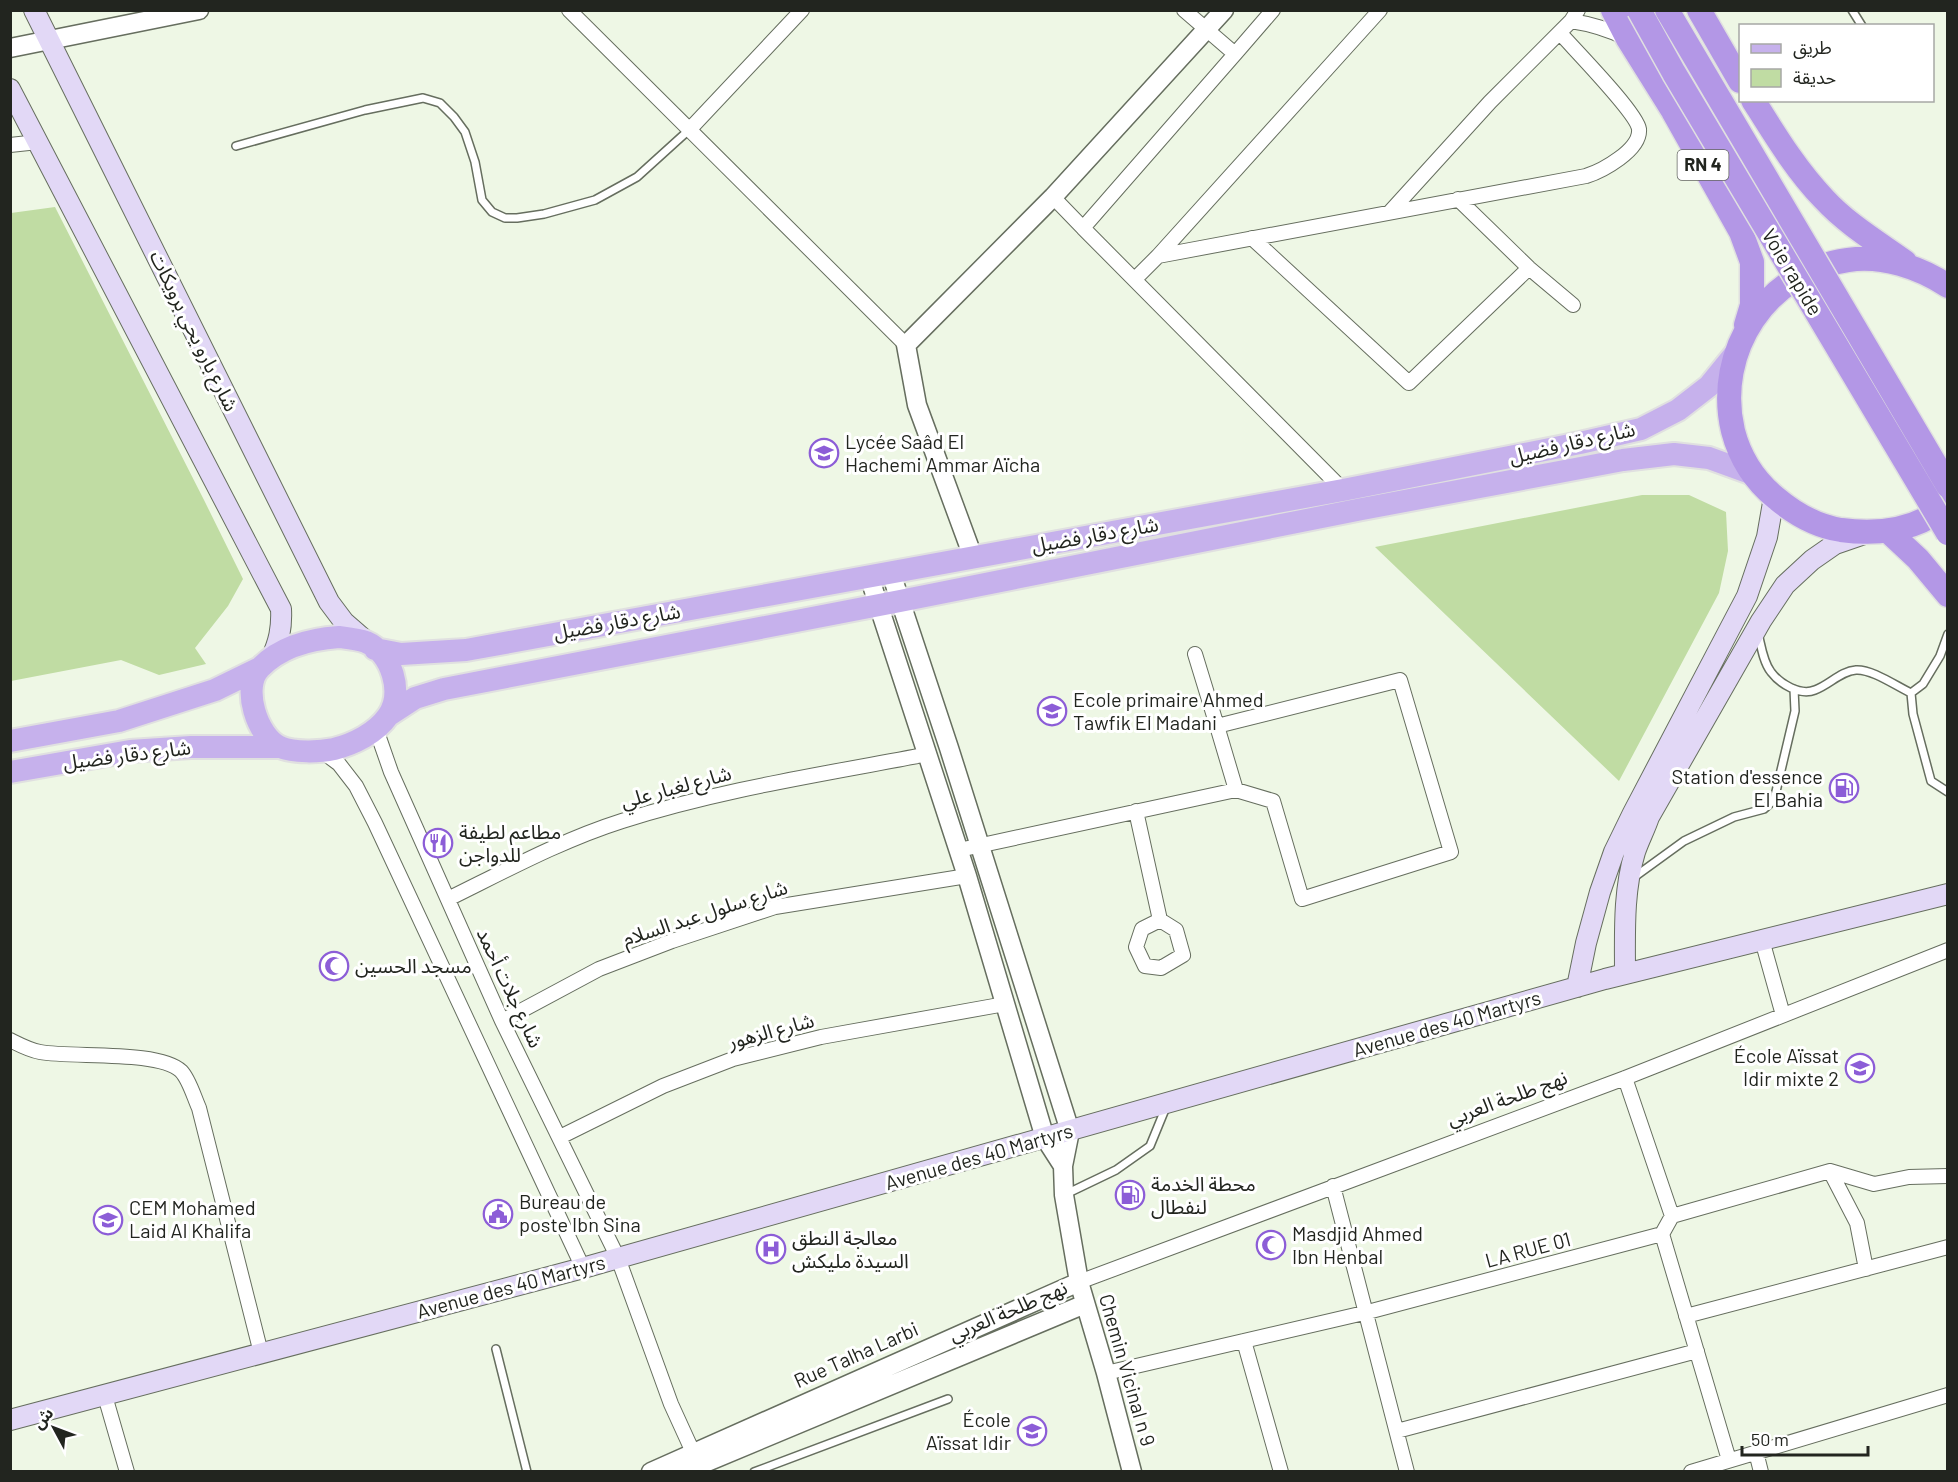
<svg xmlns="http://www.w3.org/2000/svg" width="1958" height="1482" viewBox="0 0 1958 1482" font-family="Barlow,'Noto Sans Arabic',sans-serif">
<rect width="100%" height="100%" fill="#eef7e5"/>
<path fill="#c0dca3" d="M55 207 204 500 243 579 228 606 195 648 206 664 159 675 121 660 11 681V213Z
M1642 495H1689L1726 512 1728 551 1719 593 1619 781 1375 547Z"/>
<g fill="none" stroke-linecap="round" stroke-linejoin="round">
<g stroke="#666e5f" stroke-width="10">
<path id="service" d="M1852 10 1862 26
M236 146 365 110 423 98 440 103 454 117 465 132 475 162 482 200 492 212 505 218H517L544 214 595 200 637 177 690 129
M1758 633C1761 645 1763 662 1771 672 1780 684 1800 696 1815 690 1829 685 1841 671 1856 670 1872 669 1896 686 1911 693
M1911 693 1913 714 1931 781 1948 792
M1911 693 1923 684 1940 656 1948 634
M1633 878 1684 841 1734 817 1764 809 1774 800 1795 711 1794 689
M1066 1194 1116 1170 1150 1146 1166 1107
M496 1349 527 1472
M754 1472 948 1399"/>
</g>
<g stroke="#666e5f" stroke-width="16">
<path id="minor" d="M569 10 906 345
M1184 10 1235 54 1083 228 1345 492
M1571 21C1591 24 1608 29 1626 38
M1235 54 1273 10
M690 129 802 10
M10 145 38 142
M1053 197 1083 228
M1458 199 1529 268 1573 305
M1390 212 1490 102 1571 21 1578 10
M1252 238 1409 383 1529 268
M1158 256 1586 176C1602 171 1641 150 1639 129 1637 113 1574 49 1560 33
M1135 279 1158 256 1380 10
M1195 654 1217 726
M376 729 391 772 502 1021 618 1258 671 1404 697 1461
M323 752 339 764 356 786 375 823 583 1268
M1136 811 1160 920 1142 929 1136 947 1145 966 1161 968 1183 955 1176 930 1160 920
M959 850 1236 790 1273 801 1302 899 1451 852 1400 680 1217 726 1236 790
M448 899C505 871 562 840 622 821 722 789 825 774 928 754
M1762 940 1783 1015
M502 1021 599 969 672 941 775 907 967 876
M10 1040C20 1045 29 1050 40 1052 73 1058 159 1050 181 1071 189 1079 194 1097 199 1108L261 1353
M1625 1078 1672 1216
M560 1137 663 1086 733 1059 821 1037 1005 1004
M1830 1171 1857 1223 1866 1269
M1333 1186 1407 1472
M1662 1234 1729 1460
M1079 1282 1625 1078 1948 950
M1686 1316 1948 1247
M1244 1341 1281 1472
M1106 1373 1364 1313 1662 1234 1672 1216 1830 1171 1874 1184 1909 1177 1948 1176
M105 1396 127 1472
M1397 1431 1697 1351
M1756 1452 1761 1472
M1691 1472 1948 1395"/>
</g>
<g stroke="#666e5f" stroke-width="21">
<path id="tertiary" d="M10 48 199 10
M973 557 917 405 906 345 1053 197 1224 10
M891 573 949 748 1070 1131 1063 1166 1064 1195 1079 1282 1106 1373 1132 1472
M869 576 967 876 1045 1138 1063 1166
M651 1472 1079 1282
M683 1472 1085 1304"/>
</g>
<g stroke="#666e5f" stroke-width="22">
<path id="secondary" d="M34 10 329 602 344 622 367 642
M10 89 281 609C282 628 279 642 271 659
M1625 974C1625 933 1623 892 1635 852 1639 840 1645 829 1649 817L1761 621 1785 585 1812 560 1835 544 1864 534
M1577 987 1586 943 1600 892 1614 852 1633 813 1747 596 1767 537 1774 497
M10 1420 583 1268 1605 979 1948 894"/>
</g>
<g stroke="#e0e0e0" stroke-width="26">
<path id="primary" d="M339 637C347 638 358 639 366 642 392 653 404 693 388 716 376 733 354 744 334 749 320 752 294 753 280 747 257 737 241 686 260 668 281 646 310 639 339 637Z
M375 649 401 654 466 650 1343 490 1580 443 1641 429 1678 410 1709 386 1735 354
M389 715 415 698 444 689 900 601 1362 509 1623 460 1674 454 1709 458 1753 474
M10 741 119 721 215 690 258 669
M10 772 130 751 191 747H280"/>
</g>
<g stroke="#e0e0e0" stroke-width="27">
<path id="trunk" d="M1613 10 1628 39 1673 111 1741 232 1752 262V305L1746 325
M1699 10 1740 81
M1753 100C1775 135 1796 170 1824 199 1847 224 1877 242 1905 262
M1948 286C1919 267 1883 255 1848 260 1767 271 1714 351 1733 431 1740 458 1755 481 1776 498 1795 514 1816 526 1841 530 1879 535 1917 531 1948 504
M1888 531 1918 559 1948 595"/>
</g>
<use href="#service" stroke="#fff" stroke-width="7"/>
<use href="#minor" stroke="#fff" stroke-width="14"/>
<use href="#tertiary" stroke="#fff" stroke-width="18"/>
<use href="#secondary" stroke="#e2d8f6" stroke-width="20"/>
<use href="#primary" stroke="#c6b1ec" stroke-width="22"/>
<use href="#trunk" stroke="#b397e6" stroke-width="24"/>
<g stroke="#e0e0e0" stroke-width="27" stroke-linecap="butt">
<path id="trunk-bridge" d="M1639 10 1674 73 1948 533
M1667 10 1948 486"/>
</g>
<use href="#trunk-bridge" stroke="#b397e6" stroke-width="24"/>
</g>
<defs>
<g id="school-ring" transform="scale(1.5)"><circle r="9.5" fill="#fff" stroke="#8c5dd7" stroke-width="1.5"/><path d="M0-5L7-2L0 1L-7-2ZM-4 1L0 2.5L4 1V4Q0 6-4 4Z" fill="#8c5dd7"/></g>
<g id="fuel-ring" transform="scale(1.5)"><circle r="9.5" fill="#fff" stroke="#8c5dd7" stroke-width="1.5"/><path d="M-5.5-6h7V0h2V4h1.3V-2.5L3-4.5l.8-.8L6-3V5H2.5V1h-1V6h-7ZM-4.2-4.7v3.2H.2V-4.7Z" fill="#8c5dd7"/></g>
<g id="restaurant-ring" transform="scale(1.5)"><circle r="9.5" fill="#fff" stroke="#8c5dd7" stroke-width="1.5"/><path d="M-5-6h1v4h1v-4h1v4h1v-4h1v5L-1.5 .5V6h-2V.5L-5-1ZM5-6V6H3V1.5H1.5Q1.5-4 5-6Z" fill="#8c5dd7"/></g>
<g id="mosque-ring" transform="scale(1.5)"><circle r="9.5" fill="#fff" stroke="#8c5dd7" stroke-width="1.5"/><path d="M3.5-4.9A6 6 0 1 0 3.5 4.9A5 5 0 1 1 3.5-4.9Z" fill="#8c5dd7"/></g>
<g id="civic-ring" transform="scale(1.5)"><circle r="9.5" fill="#fff" stroke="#8c5dd7" stroke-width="1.5"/><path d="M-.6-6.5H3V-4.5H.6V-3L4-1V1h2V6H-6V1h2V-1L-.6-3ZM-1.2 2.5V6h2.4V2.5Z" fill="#8c5dd7"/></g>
<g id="hospital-ring" transform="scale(1.5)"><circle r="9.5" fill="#fff" stroke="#8c5dd7" stroke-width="1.5"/><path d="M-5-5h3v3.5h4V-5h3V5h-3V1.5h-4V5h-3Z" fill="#8c5dd7"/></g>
</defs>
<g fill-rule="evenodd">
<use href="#school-ring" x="824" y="453"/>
<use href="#school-ring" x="1052" y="711"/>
<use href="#fuel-ring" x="1844" y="788"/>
<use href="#restaurant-ring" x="438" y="843"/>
<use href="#mosque-ring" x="334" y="966"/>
<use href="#school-ring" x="1860" y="1068"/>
<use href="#fuel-ring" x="1130" y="1195"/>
<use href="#civic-ring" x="498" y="1214"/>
<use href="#school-ring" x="108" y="1220"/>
<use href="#mosque-ring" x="1271" y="1245"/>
<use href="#hospital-ring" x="771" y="1249"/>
<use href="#school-ring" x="1032" y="1431"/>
</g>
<g text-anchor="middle" stroke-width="6" stroke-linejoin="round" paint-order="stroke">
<rect fill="#fff" stroke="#646662" stroke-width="1.5" x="1677.5" y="150" width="51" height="30" rx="4.5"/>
<g font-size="18" font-weight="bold" fill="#22251f">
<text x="1703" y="171">RN 4</text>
</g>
<g font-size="20" fill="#22251f" stroke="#fff">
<text transform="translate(1792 272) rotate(59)" y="7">Voie rapide</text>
<text transform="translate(194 331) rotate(64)" y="7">شارع بارو يحي برويكات</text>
<text transform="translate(1572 443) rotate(-13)" y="7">شارع دقار فضيل</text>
<text transform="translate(1095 535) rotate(-10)" y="7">شارع دقار فضيل</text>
<text transform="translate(617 622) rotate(-10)" y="7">شارع دقار فضيل</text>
<text transform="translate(127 755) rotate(-7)" y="7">شارع دقار فضيل</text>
<text transform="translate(676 787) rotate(-15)" y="7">شارع لغبار علي</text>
<text transform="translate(705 913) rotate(-18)" y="7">شارع سلول عبد السلام</text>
<text transform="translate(510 988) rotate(65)" y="7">شارع جلات أحمد</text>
<text transform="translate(1447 1024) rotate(-16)" y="7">Avenue des 40 Martyrs</text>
<text transform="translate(771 1031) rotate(-15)" y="7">شارع الزهور</text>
<text transform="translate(1507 1098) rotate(-20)" y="7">نهج طلحة العربي</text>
<text transform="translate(979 1157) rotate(-16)" y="7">Avenue des 40 Martyrs</text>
<text transform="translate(1528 1250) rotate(-15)" y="7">LA RUE 01</text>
<text transform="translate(511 1287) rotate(-15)" y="7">Avenue des 40 Martyrs</text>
<text transform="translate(1008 1311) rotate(-23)" y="7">نهج طلحة العربي</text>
<text transform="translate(856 1355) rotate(-24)" y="7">Rue Talha Larbi</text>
<text transform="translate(1127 1370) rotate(74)" y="7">Chemin Vicinal n 9</text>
</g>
<g font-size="20" fill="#22251f" stroke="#fff" text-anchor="start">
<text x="845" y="449">Lycée Saâd El<tspan x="845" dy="23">Hachemi Ammar Aïcha</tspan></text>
<text x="1073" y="707">Ecole primaire Ahmed<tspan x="1073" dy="23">Tawfik El Madani</tspan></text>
<text x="1823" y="784" text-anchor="end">Station d'essence<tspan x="1823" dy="23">El Bahia</tspan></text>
<text x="459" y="839">مطاعم لطيفة<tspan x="459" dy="23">للدواجن</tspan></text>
<text x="355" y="973">مسجد الحسين</text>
<text x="1839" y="1063" text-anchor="end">École Aïssat<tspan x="1839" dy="23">Idir mixte 2</tspan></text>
<text x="1151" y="1191">محطة الخدمة<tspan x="1151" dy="23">لنفطال</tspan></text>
<text x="519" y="1209">Bureau de<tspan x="519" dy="23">poste Ibn Sina</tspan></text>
<text x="129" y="1215">CEM Mohamed<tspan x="129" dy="23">Laid Al Khalifa</tspan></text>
<text x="1292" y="1241">Masdjid Ahmed<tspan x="1292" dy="23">Ibn Henbal</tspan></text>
<text x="792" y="1245">معالجة النطق<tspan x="792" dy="23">السيدة مليكش</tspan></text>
<text x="1011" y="1427" text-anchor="end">École<tspan x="1011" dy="23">Aïssat Idir</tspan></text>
</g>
</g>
<rect width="1958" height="1482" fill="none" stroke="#22251f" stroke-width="24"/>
<rect x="1739" y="24" width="195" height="78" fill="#ffffff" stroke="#a7a8a5" stroke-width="1.5"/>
<rect x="1751" y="44" width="30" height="9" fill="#c6b1ec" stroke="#a7a8a5" stroke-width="1.5"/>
<text x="1793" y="54" font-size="18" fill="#22251f">طريق</text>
<rect x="1751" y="69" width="30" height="18" fill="#c0dca3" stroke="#a7a8a5" stroke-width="1.5"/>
<text x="1793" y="84" font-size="18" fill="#22251f">حديقة</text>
<g transform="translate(54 1428) rotate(311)" stroke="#ffffff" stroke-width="4.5" paint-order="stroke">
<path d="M0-4.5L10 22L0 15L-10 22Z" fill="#22251f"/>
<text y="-9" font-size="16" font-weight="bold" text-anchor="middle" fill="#22251f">ش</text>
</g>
<path d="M1742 1446v9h126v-9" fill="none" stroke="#22251f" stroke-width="3"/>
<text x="1751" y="1446" font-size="18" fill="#22251f" stroke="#ffffff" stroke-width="4.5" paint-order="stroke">50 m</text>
</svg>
